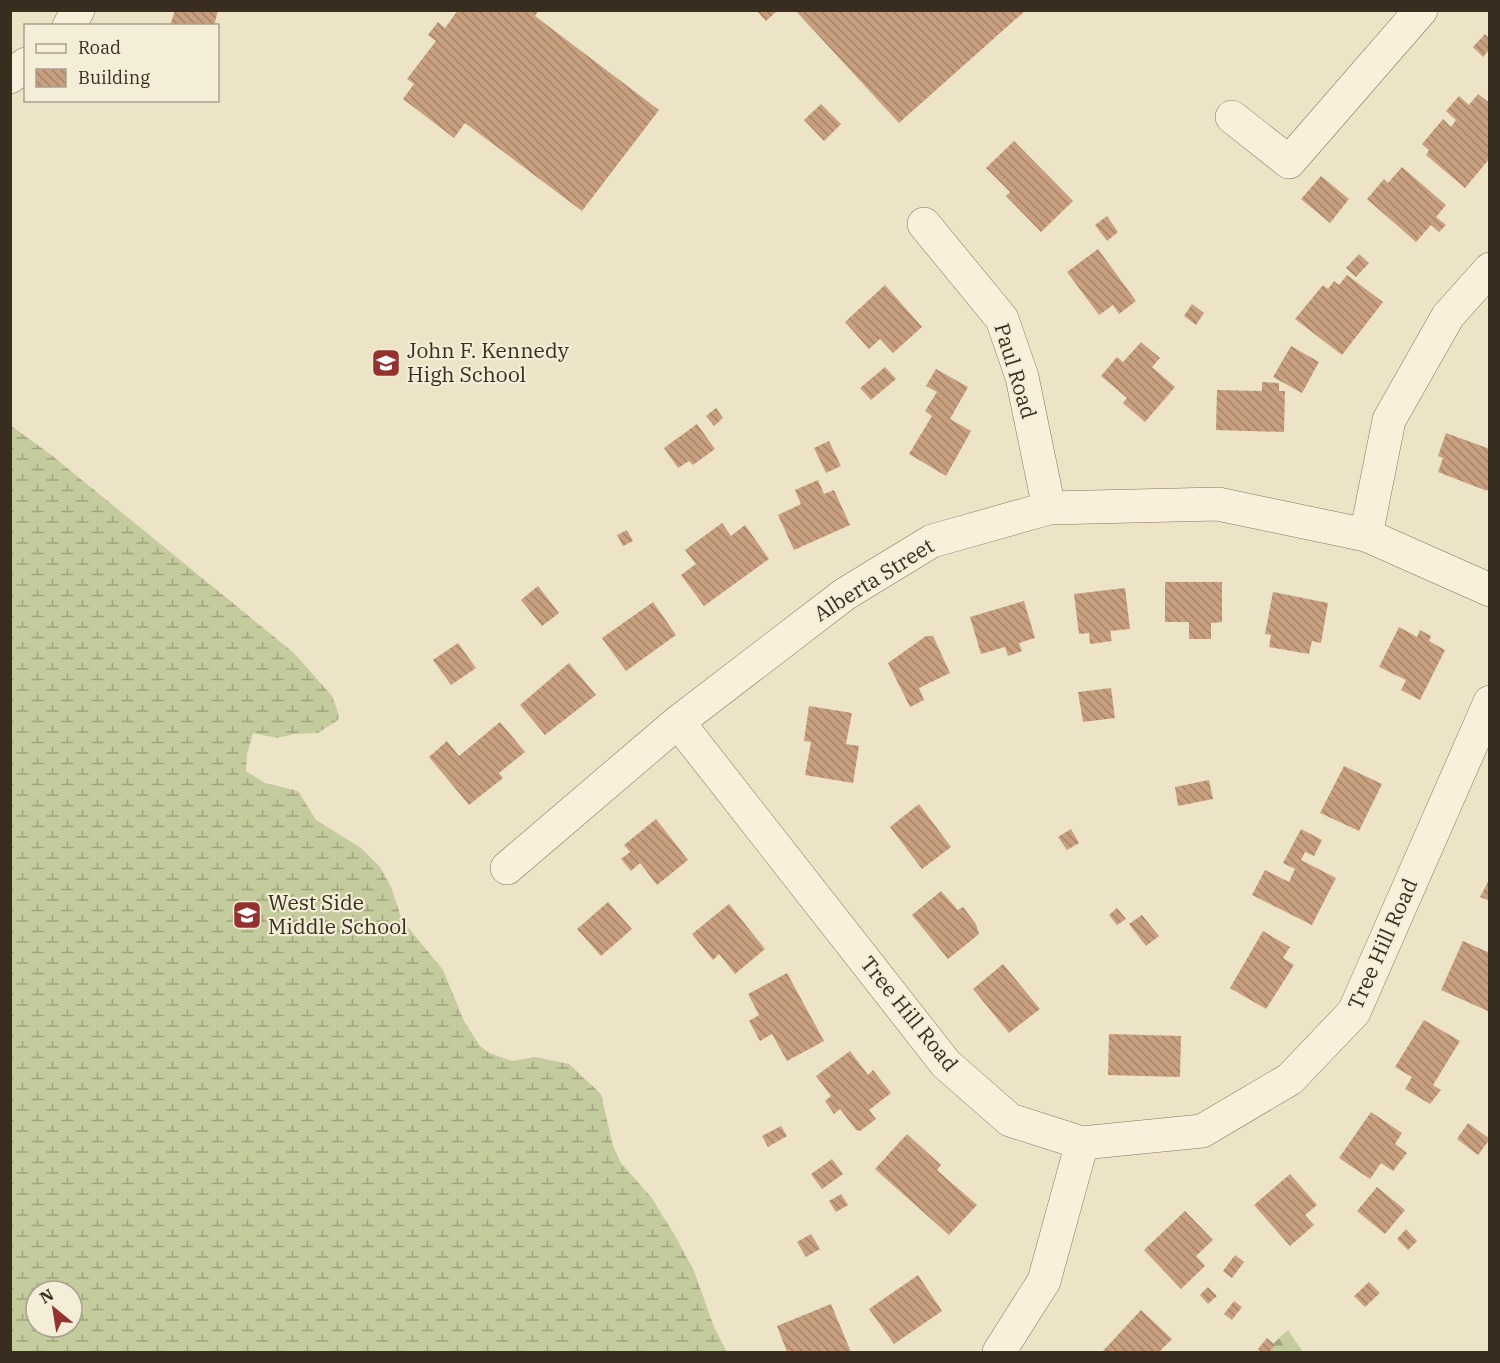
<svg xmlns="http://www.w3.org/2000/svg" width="1500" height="1363" viewBox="0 0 1500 1363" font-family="'IBM Plex Serif',serif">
<defs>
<pattern id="forest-firs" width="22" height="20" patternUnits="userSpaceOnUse" patternTransform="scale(1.5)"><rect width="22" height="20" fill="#c4cb9c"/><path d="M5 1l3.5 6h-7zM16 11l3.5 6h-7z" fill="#a0a57f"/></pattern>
<pattern id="wetland-marsh" width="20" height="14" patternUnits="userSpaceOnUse" patternTransform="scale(1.5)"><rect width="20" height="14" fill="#c4cb9c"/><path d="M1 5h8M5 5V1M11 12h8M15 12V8" fill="none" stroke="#a0a57f"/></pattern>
<pattern id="building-back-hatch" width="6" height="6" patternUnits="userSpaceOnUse" patternTransform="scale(1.5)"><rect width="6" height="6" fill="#c9a07f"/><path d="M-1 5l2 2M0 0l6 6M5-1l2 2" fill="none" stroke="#a48368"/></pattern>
</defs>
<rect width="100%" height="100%" fill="#ede3c7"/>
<path fill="url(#forest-firs)" d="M1288 1330 1303 1352H1264Z"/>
<path fill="url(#wetland-marsh)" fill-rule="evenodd" d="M10 425 50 454 294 653 332 696 339 715 338 720 318 733 294 734 277 738 253 733 247 754 246 771 265 783 298 791 316 820 361 848 380 867 391 887 402 920 443 970 464 1021 480 1046 489 1053 512 1061 535 1057 569 1064 601 1094 613 1146 621 1163 651 1197 674 1234 694 1271 714 1327 727 1352H11ZM36 1291H72V1327H36Z"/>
<path fill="url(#building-back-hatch)" d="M175 10H218L214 26H170Z
M458 10H539L535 16 659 110 582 211 465 123 454 138 403 99 414 84 407 79 436 41 428 35 438 22 445 28Z
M756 10H778L766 21Z
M795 10H1026L899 123Z
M1485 34 1490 39V49L1483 57 1473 47Z
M1478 94 1490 103V158L1465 188 1426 155 1429 150 1422 144 1443 119 1451 127 1456 120 1446 111 1459 96 1469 105Z
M821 104 841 124 824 141 804 120Z
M1014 141 1073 201 1041 232 1006 196 1010 192 986 168Z
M1402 167 1446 205 1436 217 1446 225 1439 232 1431 225 1416 242 1367 199 1384 179 1388 183Z
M1321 176 1349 199 1330 223 1301 199Z
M1107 216 1118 232 1107 241 1095 225Z
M1098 249 1136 301 1119 314 1113 305 1099 315 1067 272Z
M1359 254 1369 263 1356 277 1346 268Z
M1347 275 1383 302 1342 355 1295 319 1323 285 1328 289 1334 281 1339 285Z
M885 285 922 327 893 353 880 339 869 349 845 322Z
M1192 304 1204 313 1196 325 1184 316Z
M1141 342 1160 358 1152 367 1175 387 1145 422 1123 403 1127 398 1101 376 1117 357 1123 362Z
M1291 346 1319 362 1302 393 1273 377Z
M885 367 896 379 871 400 860 388Z
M936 369 968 387 950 419 971 431 946 476 909 454 932 416 925 411 937 392 926 386Z
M1262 382 1279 383V391H1285L1284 432 1216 430 1217 390 1262 391Z
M716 408 723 418 714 426 706 416Z
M697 424 715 449 693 465 689 461 678 468 664 448Z
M1446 433 1490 449V484L1487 491 1438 472 1443 458 1438 456Z
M829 441 841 466 826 473 814 448Z
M818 480 824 494 834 490 850 525 794 550 778 515 801 504 795 490Z
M722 523 731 536 745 525 769 559 704 606 681 575 696 564 685 550Z
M627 530 633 541 623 546 617 535Z
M1165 582H1222V622L1211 623V639H1189V622H1165Z
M538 586 559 613 542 626 521 600Z
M1125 588 1130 629 1110 631 1112 641 1090 644 1089 633 1079 634 1074 594Z
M1273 592 1328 603 1321 643 1312 641 1309 654 1269 647 1271 635 1265 634Z
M1024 601 1035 638 1019 643 1022 651 1008 656 1005 647 981 654 970 617Z
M653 602 676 635 626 671 602 638Z
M1399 627 1417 637 1420 630 1431 636 1429 641 1445 650 1420 700 1401 690 1406 680 1379 667Z
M926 636H933L950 673 919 688 924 700 910 707 888 663Z
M458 643 476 668 451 685 433 660Z
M569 663 596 695 545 735 520 705Z
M1111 688 1115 718 1083 722 1078 692Z
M809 706 852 713 846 744 859 746 853 783 805 775 811 742 804 741Z
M500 722 525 752 499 773 503 778 469 805 429 757 447 741 459 756Z
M1344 766 1382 784 1359 831 1320 813Z
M1209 780 1213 799 1178 806 1175 787Z
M919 804 951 847 922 869 890 827Z
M656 819 688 860 657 885 640 863 631 871 621 859 630 852 624 845Z
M1071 829 1079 843 1067 850 1058 837Z
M1301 829 1322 840 1314 856 1305 852 1301 860 1336 878 1312 925 1252 895 1265 870 1289 882 1295 869 1283 863Z
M1490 878V901L1480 897Z
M941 891 958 910 963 907 976 924 979 934 948 959 912 915Z
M608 902 632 929 601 956 577 929Z
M729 904 765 949 735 974 719 954 713 960 692 934Z
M1117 908 1126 919 1117 925 1109 915Z
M1142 915 1159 936 1146 946 1129 924Z
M1263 931 1290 947 1283 958 1294 965 1266 1009 1230 988Z
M1463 941 1490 953V1012L1441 990Z
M1003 964 1040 1009 1009 1033 973 989Z
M787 973 824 1041 787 1061 772 1034 760 1041 749 1021 759 1015 748 994Z
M1424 1020 1460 1041 1433 1085 1441 1090 1430 1104 1405 1089 1412 1077 1395 1067Z
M1109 1034 1181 1036 1180 1077 1108 1075Z
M850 1051 868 1075 873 1070 891 1093 869 1110 876 1119 860 1131 856 1130 840 1109 834 1114 825 1101 831 1096 816 1076Z
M1371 1112 1402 1133 1395 1144 1407 1153 1393 1171 1381 1163 1370 1179 1339 1158Z
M1468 1123 1490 1139 1478 1155 1457 1139Z
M781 1126 787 1136 768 1147 762 1136Z
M907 1134 941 1165 937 1170 977 1205 949 1235 875 1169Z
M832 1159 843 1174 822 1189 811 1174Z
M1290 1174 1317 1205 1305 1215 1314 1225 1290 1246 1254 1205Z
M1377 1187 1405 1210 1385 1234 1357 1211Z
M841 1194 848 1205 836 1212 829 1201Z
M1185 1211 1213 1240 1196 1256 1205 1266 1181 1289 1144 1250Z
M1406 1229 1417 1241 1408 1250 1397 1239Z
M811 1234 820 1249 806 1257 797 1242Z
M1235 1255 1244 1262 1232 1278 1223 1271Z
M918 1275 942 1311 894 1344 869 1309Z
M1369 1282 1380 1293 1365 1307 1354 1296Z
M1208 1287 1217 1296 1208 1304 1200 1295Z
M1234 1301 1242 1307 1232 1320 1224 1314Z
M831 1304 851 1352H787L777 1326Z
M1141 1310 1172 1339 1159 1352H1102Z
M1267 1338 1275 1345 1269 1352H1262L1258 1349Z"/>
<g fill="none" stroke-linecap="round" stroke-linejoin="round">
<g stroke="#88755d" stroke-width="34">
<path id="minor" d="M69 26 78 10
M10 77 26 64
M1232 117 1289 162 1421 10
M924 224 1002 319 1022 377 1049 508
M1366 535 1389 420 1448 316 1490 269
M678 722 946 1064 1010 1120 1082 1143 1202 1131 1290 1079 1354 1012 1490 702
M507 868 678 722 845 594 932 541 1049 508 1218 504 1366 535 1490 590
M999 1352 1044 1281 1082 1143"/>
</g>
<use href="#minor" stroke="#f8f0db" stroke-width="33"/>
</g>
<defs>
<g id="school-square" transform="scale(1.5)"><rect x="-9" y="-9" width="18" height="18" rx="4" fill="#943230" stroke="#f4edd7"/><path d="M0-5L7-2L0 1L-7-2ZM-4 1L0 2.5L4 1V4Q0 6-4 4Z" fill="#fff"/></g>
</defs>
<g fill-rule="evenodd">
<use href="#school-square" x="386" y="363"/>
<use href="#school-square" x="247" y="915"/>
</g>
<g text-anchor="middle" stroke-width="4.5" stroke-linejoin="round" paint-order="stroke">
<g font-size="21" fill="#392d20" stroke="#f4edd7" text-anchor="start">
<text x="407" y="358">John F. Kennedy<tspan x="407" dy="24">High School</tspan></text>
<text x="268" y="910">West Side<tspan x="268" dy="24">Middle School</tspan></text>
</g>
<g font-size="21" fill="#392d20" stroke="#f4edd7">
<text transform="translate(1015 371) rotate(73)" y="7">Paul Road</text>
<text transform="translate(874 580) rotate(-32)" y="7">Alberta Street</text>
<text transform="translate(1383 944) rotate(-66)" y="7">Tree Hill Road</text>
<text transform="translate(909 1014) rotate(51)" y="7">Tree Hill Road</text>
</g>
</g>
<rect width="1500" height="1363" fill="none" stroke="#392d20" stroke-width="24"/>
<rect x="24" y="24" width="195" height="78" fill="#f4edd7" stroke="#a9a08e" stroke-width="1.5"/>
<rect x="36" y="44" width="30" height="9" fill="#f8f0db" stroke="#a9a08e" stroke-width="1.5"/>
<text x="78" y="54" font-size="18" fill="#392d20">Road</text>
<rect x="36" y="69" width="30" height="18" fill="url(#building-back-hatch)" stroke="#a9a08e" stroke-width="1.5"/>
<text x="78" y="84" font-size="18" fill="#392d20">Building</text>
<g transform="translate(54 1309) rotate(330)"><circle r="28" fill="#f4edd7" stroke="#a9a08e" stroke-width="1.5"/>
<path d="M0-4.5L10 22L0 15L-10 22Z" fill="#943230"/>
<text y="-9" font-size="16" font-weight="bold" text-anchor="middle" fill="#392d20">N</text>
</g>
</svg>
